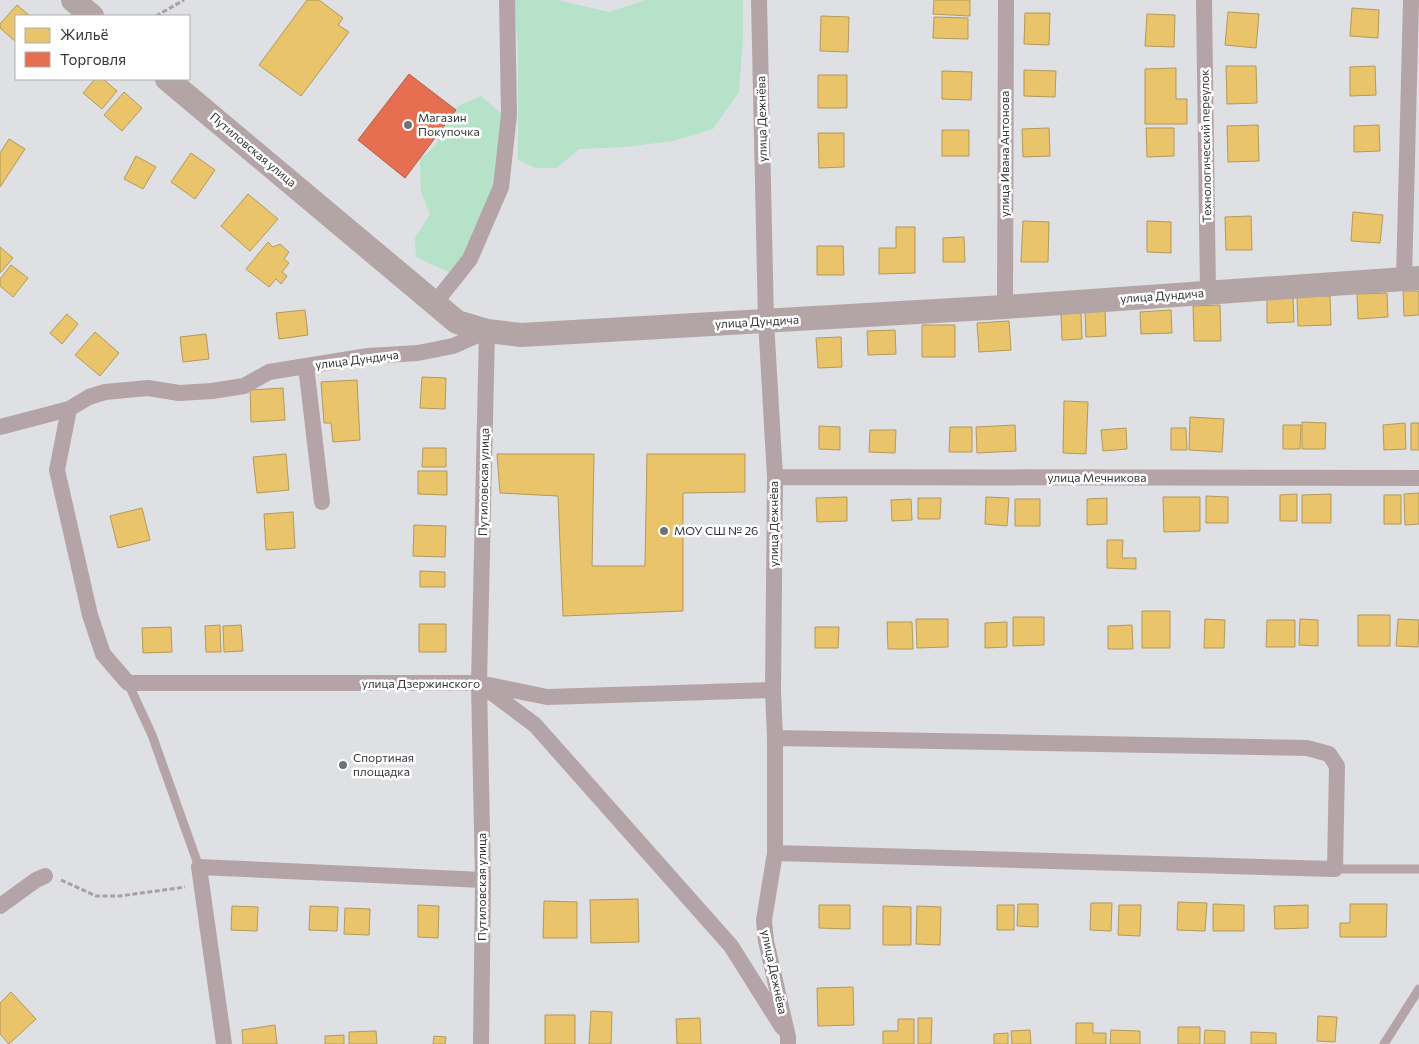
<svg xmlns="http://www.w3.org/2000/svg" width="1419" height="1044" viewBox="0 0 1419 1044" font-family="Commissioner,sans-serif">
<rect width="100%" height="100%" fill="#dee0e3"/>
<path fill="#b5e2c8" d="M514 0H557L609 12 646 0H743V36L739 92 713 129 673 141 624 147 579 149 557 168H536L518 160V49L514 5Z
M481 96 503 115 494 185 464 257 449 272 416 257 415 238 430 214 421 192 420 159 436 145 447 118 458 106Z"/>
<path fill="#e9c46a" stroke="#b3995b" d="M307 0H319L343 18 338 25 349 32 301 96 259 65Z
M934 0H970V16L933 14Z
M17 5 30 16H16V42L0 28V24Z
M1352 8 1379 10 1378 38 1350 36Z
M1228 12 1259 14 1256 48 1225 45Z
M1025 13H1050L1049 45 1024 44Z
M1147 14 1175 15 1174 47 1145 46Z
M821 16 849 17 848 52 820 51Z
M934 17 968 18V39L933 38Z
M1226 66H1256L1257 103 1227 104Z
M1375 66 1376 95 1350 96V67Z
M1176 68V99H1187V124H1145V69Z
M1024 70 1056 71 1055 97 1024 96Z
M942 71 972 72 971 100 942 99Z
M818 75H847V108H818Z
M95 79H103L117 91 102 109 83 93Z
M124 92 142 108 122 131 104 115Z
M1258 125 1259 161 1228 162 1227 126Z
M1379 125 1380 151 1354 152V126Z
M1049 128 1050 156 1023 157 1022 129Z
M1146 128H1174V156L1147 157Z
M942 130H969V156H942Z
M818 133H844V167L819 168Z
M9 139 25 149 0 187V153Z
M191 153 215 170 195 199 171 182Z
M136 156 156 167 143 189 124 179Z
M248 194 278 219 250 251 221 226Z
M1353 212 1383 215 1380 243 1351 241Z
M1251 216 1252 250H1226L1225 217Z
M1023 221 1049 222 1048 262H1021Z
M1147 221 1171 222V253L1147 252Z
M896 227H915V273L879 274V248H896Z
M964 237 965 262H943V238Z
M268 242 273 247 280 244 289 252 284 259 289 263 282 272 287 276 281 284 276 279 269 287 246 269Z
M817 246H843L844 275H817Z
M0 247 13 258 0 273Z
M11 265 28 278 13 297 0 286V279Z
M1403 291H1419V315L1404 316Z
M1387 293 1388 317 1358 319 1357 294Z
M1330 296 1331 325 1298 326 1297 297Z
M1293 297 1294 322 1267 323V298Z
M1220 305 1221 341H1194L1193 306Z
M305 310 308 335 279 339 276 313Z
M1105 310 1106 336 1086 337 1085 311Z
M1171 310 1172 333 1141 334 1140 312Z
M1081 313 1082 339 1062 340 1061 314Z
M67 314 78 324 62 344 50 333Z
M1009 321 1011 350 979 352 977 323Z
M922 325H955V357H922Z
M895 330 896 354 868 355 867 331Z
M95 332 119 353 100 376 75 355Z
M206 334 209 359 183 362 180 337Z
M841 337 842 367 818 368 816 338Z
M422 377 446 378 445 409 420 408Z
M357 380 360 440 333 442 331 423H324L321 382Z
M283 388 285 420 251 422 250 390Z
M1064 401 1088 402 1086 454 1063 453Z
M1190 417 1224 419 1222 452 1189 450Z
M1302 422 1326 423 1325 449H1302Z
M1405 423 1406 449 1384 450 1383 425Z
M1411 423H1419V450H1411Z
M1015 425 1016 451 977 453 976 427Z
M1283 425H1301L1300 449H1283Z
M819 426 840 427V450L819 449Z
M950 427H972V452H949Z
M1126 428 1127 449 1103 451 1101 430Z
M1171 428H1186L1187 450H1171Z
M870 430H896L895 453 869 452Z
M423 448H446V467H422Z
M286 454 289 490 257 493 253 457Z
M497 454H594L592 566H645L647 454H745V492L683 493V611L563 616 558 496 500 493Z
M418 471H447V495L418 494Z
M1419 493V524L1405 525 1404 494Z
M1297 494V521H1280V495Z
M1331 494V523H1302V495Z
M1384 495H1401V524H1384Z
M1206 496 1228 497V523H1206Z
M847 497V521L817 522 816 498Z
M986 497 1009 498 1007 526 985 524Z
M1163 497H1200V531L1164 532Z
M918 498H941L940 519H918Z
M1107 498V524L1087 525V499Z
M911 499 912 520 892 521 891 500Z
M1015 499H1040V526H1015Z
M142 508 150 540 118 548 110 516Z
M293 512 295 548 266 550 264 514Z
M414 525 446 526 445 557 413 556Z
M1107 540H1123L1122 558H1136V569L1107 568Z
M420 571 445 572V587H420Z
M1142 611H1170V648H1142Z
M1358 615H1390V646H1358Z
M1013 617H1044V645L1013 646Z
M916 619H948V647L917 648Z
M1205 619 1225 620 1224 648H1204Z
M1300 619 1318 620V646L1299 645Z
M1398 619 1419 620 1418 647 1396 646Z
M1267 620H1295V647H1266Z
M887 622H912L913 649H888Z
M1007 622V647L985 648V623Z
M419 624H446V652H419Z
M220 625 221 652H206L205 626Z
M241 625 243 651 224 652 223 626Z
M1132 625 1133 649H1108V626Z
M171 627 172 652 143 653 142 628Z
M815 627H839L838 648H815Z
M638 899 639 942 591 943 590 900Z
M544 901 577 902V938H543Z
M1178 902 1207 903 1205 931 1177 930Z
M1091 903H1112L1111 931 1090 930Z
M1018 904H1038V927L1017 926Z
M1213 904 1244 905V931H1213Z
M1350 904H1387L1386 937H1340V923H1350Z
M418 905 439 906 438 938 418 937Z
M819 905H850V929L819 928Z
M997 905H1014V930H997Z
M1119 905H1141L1140 936 1118 935Z
M1308 905V928L1275 929 1274 906Z
M232 906 258 907 257 931 231 930Z
M310 906 338 907 337 931 309 930Z
M883 906 911 907V945H883Z
M917 906 941 907 940 945 916 944Z
M345 908 370 909 369 935 344 934Z
M853 987 854 1025 818 1026 817 988Z
M11 992 36 1019 9 1044 0 1034V1003Z
M591 1011 612 1012 611 1044H589Z
M545 1015H575V1044H545Z
M1318 1016 1337 1017 1335 1042 1317 1041Z
M700 1018 701 1044H677L676 1019Z
M918 1018H932L931 1044H918Z
M898 1019H914V1044H883V1031H898Z
M1076 1023H1093V1033H1106V1044H1076Z
M275 1025 277 1044H243L242 1030Z
M1178 1027H1200V1044H1178Z
M1030 1030 1031 1044H1012L1011 1031Z
M1111 1030 1140 1031V1044H1110Z
M1205 1030 1225 1031V1044H1204Z
M376 1031 377 1044H349V1032Z
M1251 1032 1276 1033V1044H1251Z
M1008 1033V1044H994V1034Z
M344 1035V1044H325V1036Z
M434 1036 446 1037 445 1044H433Z"/>
<path fill="#e76f51" stroke="#b25e4a" d="M409 74 456 110 405 178 358 140Z"/>
<g fill="none" stroke-linecap="round" stroke-linejoin="round">
<path stroke="#a99ea0" stroke-width="3" stroke-dasharray="5 2.5" stroke-linecap="butt" d="M156 16 184 0
M61 880 96 896H120L185 887"/>
<path stroke="#b5a4a7" stroke-width="9" d="M128 683 152 735 199 867
M1335 869H1419
M1384 1044 1419 989"/>
<path stroke="#b5a4a7" stroke-width="16" d="M759 0 766 321 775 477 773 690 775 738V853L764 920 766 941 788 1037V1044
M1204 0 1208 293
M1404 279 1411 0
M435 303 470 259 501 187 509 115 507 0
M1005 307 1006 0
M306 366 322 502
M69 409 57 470 90 615 103 654 128 683H479L547 697 773 690
M0 427 69 409 89 397 105 392 148 388 179 393 212 391 244 386 269 372 368 356 418 353 453 346 487 331 479 683 483 880 481 1044
M775 477 1419 478
M483 686 535 725 731 946 782 1027
M775 853 1335 869 1337 766 1329 754 1307 748 775 738
M0 906 36 880 45 876
M224 1044 199 867 483 880"/>
<path stroke="#b3a4a6" stroke-width="24" d="M73 0 92 16
M167 79 457 322 487 331 521 335 1005 307 1419 278"/>
</g>
<g fill="#707274" stroke="#fff" stroke-width="2">
<circle cx="408" cy="125" r="5"/>
<circle cx="664" cy="531" r="5"/>
<circle cx="343" cy="765" r="5"/>
</g>
<g text-anchor="middle" stroke-width="5" stroke-linejoin="round" paint-order="stroke">
<g font-size="12" fill="#353638" stroke="#fff" text-anchor="start">
<text x="418" y="122">Магазин<tspan x="418" dy="14">Покупочка</tspan></text>
<text x="674" y="535">МОУ СШ № 26</text>
<text x="353" y="762">Спортиная<tspan x="353" dy="14">площадка</tspan></text>
</g>
<g font-size="12" fill="#353638" stroke="#fff">
<text transform="translate(762 119) rotate(-91)" y="4">улица Дежнёва</text>
<text transform="translate(1206 146) rotate(-91)" y="4">Технологический переулок</text>
<text transform="translate(253 150) rotate(40)" y="4">Путиловская улица</text>
<text transform="translate(1005 154) rotate(-90)" y="4">улица Ивана Антонова</text>
<text transform="translate(1162 296) rotate(-4)" y="4">улица Дундича</text>
<text transform="translate(757 322) rotate(-3)" y="4">улица Дундича</text>
<text transform="translate(357 360) rotate(-7)" y="4">улица Дундича</text>
<text x="1097" y="482">улица Мечникова</text>
<text transform="translate(484 482) rotate(-89)" y="4">Путиловская улица</text>
<text transform="translate(774 524) rotate(-90)" y="4">улица Дежнёва</text>
<text x="421" y="688">улица Дзержинского</text>
<text transform="translate(482 887) rotate(-90)" y="4">Путиловская улица</text>
<text transform="translate(774 972) rotate(78)" y="4">улица Дежнёва</text>
</g>
</g>
<rect x="15" y="15" width="175" height="65" fill="#ffffff" stroke="#aeafaf"/>
<rect x="25" y="28" width="25" height="15" fill="#e9c46a" stroke="#aeafaf"/>
<text x="60" y="40" font-size="15" fill="#353638">Жильё</text>
<rect x="25" y="52" width="25" height="15" fill="#e76f51" stroke="#aeafaf"/>
<text x="60" y="65" font-size="15" fill="#353638">Торговля</text>
</svg>
